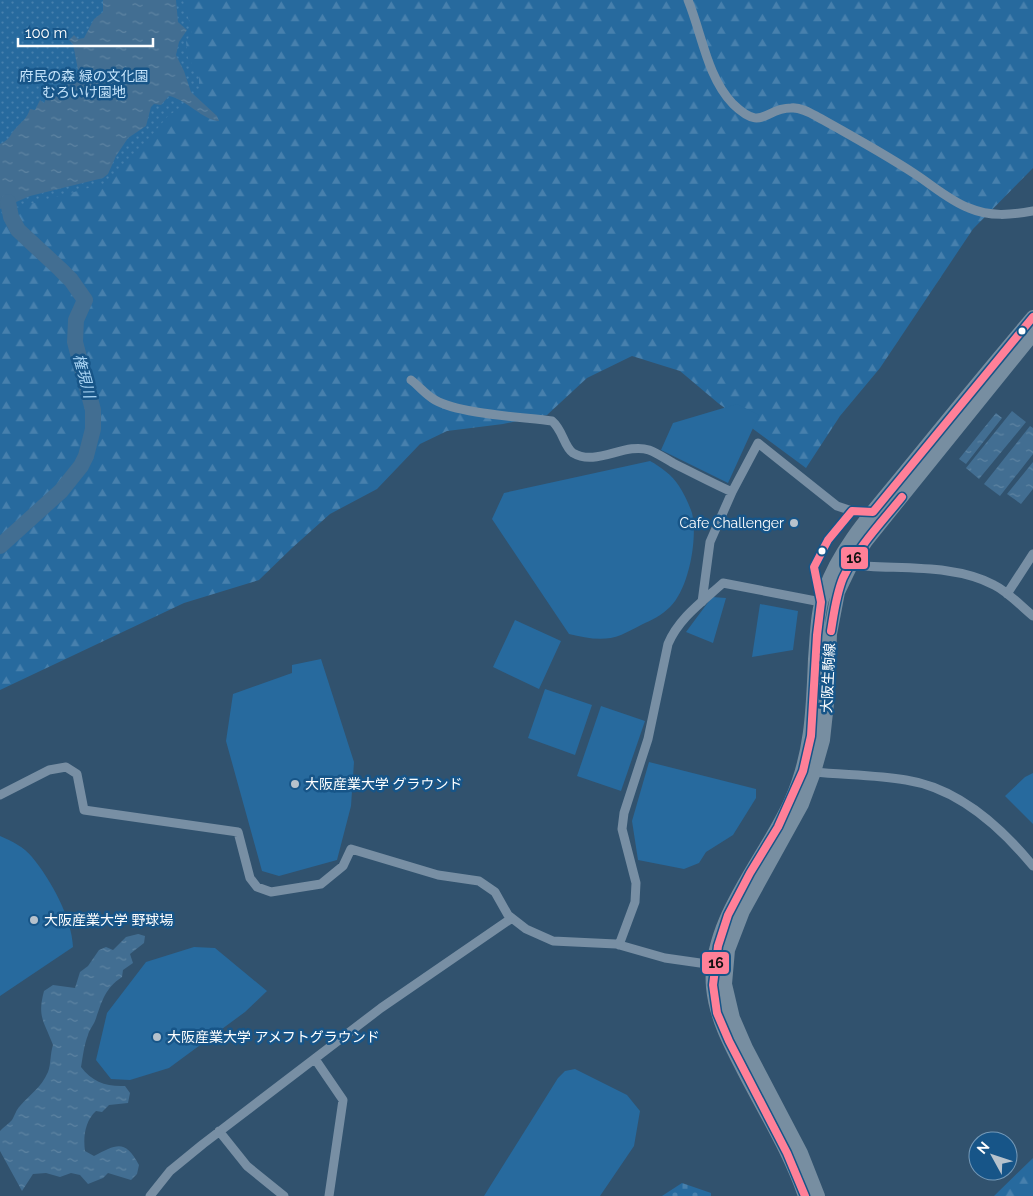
<svg xmlns="http://www.w3.org/2000/svg" width="1033" height="1196" viewBox="0 0 1033 1196" font-family="Raleway,'Noto Sans JP',sans-serif">
<defs>
<pattern id="forest-firs" width="22" height="20" patternUnits="userSpaceOnUse" patternTransform="scale(1.25)"><rect width="22" height="20" fill="#276a9e"/><path d="M5 1l3.5 6h-7zM16 11l3.5 6h-7z" fill="#4780ad"/></pattern>
<pattern id="cemetery-stones" width="16" height="16" patternUnits="userSpaceOnUse" patternTransform="scale(1.25)"><rect width="16" height="16" fill="#276a9e"/><path d="M2 7V4a2 2 0 0 1 4 0v3zM10 15v-3a2 2 0 0 1 4 0v3z" fill="#4780ad"/></pattern>
<pattern id="park-dots" width="8" height="8" patternUnits="userSpaceOnUse" patternTransform="scale(1.25)"><rect width="8" height="8" fill="#276a9e"/><path d="M2 2h.1M6 6h.1" fill="none" stroke="#4780ad" stroke-width="1.8" stroke-linecap="round"/></pattern>
<pattern id="water-ripples" width="26" height="14" patternUnits="userSpaceOnUse" patternTransform="scale(1.25)"><rect width="26" height="14" fill="#426e92"/><path d="M2 4q2-2 4 0t4 0M15 11q2-2 4 0t4 0" fill="none" stroke="#5e84a2"/></pattern>
</defs>
<rect width="100%" height="100%" fill="#31526e"/>
<path fill="url(#forest-firs)" d="M23 0H1033V168L973 229 880 368 840 416 806 468 718 403 680 371 632 356 587 378 547 415 503 424 447 431 420 444 377 489 330 514 292 548 259 580 184 603 0 690V35Z
M1033 1158V1196H994Z"/>
<path fill="url(#cemetery-stones)" d="M682 1183 711 1193V1196H662Z"/>
<path fill="url(#park-dots)" d="M0 0H183L192 31 186 42 188 58 199 74V91L184 105 168 116 133 157 127 161 114 178 103 184 16 208 0 216Z"/>
<path fill="#276a9e" d="M737 404 759 415 728 483 661 450 673 423Z
M650 461C661 467 672 475 679 486 684 494 689 504 692 513 698 538 689 589 670 607 662 615 652 620 641 625 635 628 628 632 621 635 604 642 586 638 569 634L492 519 504 493Z
M712 597 726 598 713 643 686 632Z
M760 604 798 611 793 650 752 657Z
M515 620 561 641 539 689 493 667Z
M321 659 354 762 351 806 337 860 279 876 262 871 226 741 233 694 292 673V665Z
M545 689 592 705 575 755 528 738Z
M601 706 645 721 621 791 577 776Z
M649 762 756 789V798L733 835 706 852 699 863 684 869 638 860 632 821Z
M1033 773V824L1005 796 1025 777Z
M0 836C12 841 24 847 32 857 51 880 72 918 73 947L0 996Z
M194 947 215 948 267 991 245 1012 169 1068 130 1080 111 1079 96 1060 107 1013 146 962Z
M575 1069 627 1095 640 1111 634 1146 600 1196H484L558 1078 565 1071Z"/>
<path fill="url(#water-ripples)" d="M103 0H176L178 22 187 30 179 42 176 55 184 71 191 92 217 116 219 121C204 121 186 99 169 96L161 105 154 104 151 107 146 126 128 138 116 156 108 174 103 178 30 196 0 209V144C12 138 9 135 16 128 23 120 26 120 30 109L35 110 40 100 44 103 49 93 54 97 76 77 78 70 73 44 69 40 74 35 78 39 84 38 94 19 103 12Z
M1012 411 1026 422 979 479 966 468Z
M996 413 1002 418 966 464 959 459Z
M1030 426 1033 428V454L1000 496 984 484Z
M1033 462V489L1021 504 1007 494Z
M138 934 145 936 144 943 130 954 133 963 123 970 122 977C104 989 102 1002 95 1021 93 1026 89 1030 88 1035 84 1045 83 1056 81 1067 92 1082 107 1087 125 1086L130 1093 128 1103 109 1105 102 1112 96 1111C85 1121 83 1137 85 1151L94 1156C117 1144 125 1139 139 1165L137 1174 131 1180 108 1173 103 1178 88 1184 80 1175 71 1173 60 1177 46 1173 33 1174 22 1191 0 1151V1131C3 1127 9 1124 12 1120 15 1115 16 1110 20 1106 30 1094 41 1088 48 1072 51 1064 50 1054 53 1045 44 1021 37 1017 44 991L53 985 75 988 80 972 88 966 99 950 106 947 113 950 126 937Z"/>
<g fill="none" stroke-linecap="round" stroke-linejoin="round">
<path stroke="#426e92" stroke-width="16" d="M0 546 61 491 81 466 86 456 93 429V410L75 342 76 320 85 300 71 280 60 269 18 230 11 217 8 202"/>
<path stroke="#788fa4" stroke-width="9" d="M688 0C702 34 707 77 733 104 763 133 764 108 791 108 800 107 809 112 816 116 850 135 883 153 915 174 932 185 950 201 969 208 990 217 1011 215 1033 211
M411 380C419 386 426 395 435 400 459 414 522 417 552 421 563 430 564 447 573 453 596 467 625 442 649 450 657 453 666 459 673 463 693 473 712 483 732 492
M851 565C896 570 953 563 994 585 1008 592 1021 606 1033 616
M1007 594 1033 554
M702 602 710 542 732 492 758 443 837 506 852 511 873 512
M814 772C844 775 876 775 906 780 958 788 1001 827 1033 866
M0 795 49 770 66 767 77 774 84 810 238 832 250 878 257 887 271 892 321 884 343 866 351 849 438 875 479 881 495 892 508 915 526 929 553 941 616 944 665 958 714 965
M619 945 635 902 636 883 622 829 624 813 648 739 668 644C679 618 702 602 723 583L821 602 814 567 828 540 852 511
M315 1059 343 1100 329 1196
M219 1131 247 1166 284 1196
M150 1196 170 1171 203 1144 381 1008 512 918"/>
<path stroke="#778ea1" stroke-width="14" d="M805 1196C790 1152 765 1112 744 1071 730 1044 716 1018 713 987 707 921 766 858 791 801 812 754 813 709 815 659 817 636 817 611 825 590 840 546 877 507 906 471 948 419 990 368 1033 317
M818 1196 801 1153 746 1048 733 1018 725 984 728 950 743 911 802 804 814 772 823 740 827 703 830 634 838 592 851 565 866 541 1033 334"/>
<g stroke="#175588" stroke-width="11">
<path id="bus-1" d="M831 631C834 613 836 595 843 578 857 548 881 523 902 497
M805 1196 787 1153 729 1041 717 1013 713 985 718 946 728 915 750 873 778 827 803 771 811 736 817 635 821 602 814 567 828 540 852 511 873 512 1033 317"/>
</g>
<use href="#bus-1" stroke="#ff8098" stroke-width="8"/>
</g>
<g fill="#fff" stroke="#175588" stroke-width="2">
<circle cx="1022" cy="331" r="4.5"/>
<circle cx="822" cy="551" r="4.5"/>
</g>
<g fill="#b7c2cc" stroke="#175588" stroke-width="2">
<circle cx="794" cy="523" r="5"/>
<circle cx="295" cy="784" r="5"/>
<circle cx="34" cy="920" r="5"/>
<circle cx="157" cy="1037" r="5"/>
</g>
<g text-anchor="middle" stroke-width="5" stroke-linejoin="round" paint-order="stroke">
<g font-size="14" fill="#c4e3fa" stroke="#175588">
<text x="84" y="81">府民の森 緑の文化園<tspan x="84" dy="16">むろいけ園地</tspan></text>
</g>
<g font-size="14" fill="#fff" stroke="#175588" text-anchor="start">
<text x="784" y="528" text-anchor="end">Cafe Challenger</text>
<text x="305" y="789">大阪産業大学 グラウンド</text>
<text x="44" y="925">大阪産業大学 野球場</text>
<text x="167" y="1042">大阪産業大学 アメフトグラウンド</text>
</g>
<g font-size="14" fill="#fff" stroke="#175588">
<text transform="translate(828 678) rotate(-87)" y="5">大阪生駒線</text>
</g>
<g font-size="15" font-style="italic" fill="#aad5f5" stroke="#175588">
<text transform="translate(84 376) rotate(75)" y="5">権現川</text>
</g>
</g>
<g stroke="#175588" stroke-width="2">
<rect x="840" y="546" width="29" height="24" rx="5" fill="#ff8098"/>
<rect x="701" y="951" width="29" height="24" rx="5" fill="#ff8098"/>
</g>
<g font-size="14" text-anchor="middle" font-weight="bold" fill="#111">
<text x="854" y="563">16</text>
<text x="716" y="968">16</text>
</g>
<g transform="translate(993 1156) rotate(310)"><circle r="24" fill="#175588" stroke="#7499b8"/>
<path d="M0-4L9 19L0 12L-9 19Z" fill="#b7c2cc"/>
<text y="-8" font-size="14" font-weight="bold" text-anchor="middle" fill="#ffffff">N</text>
</g>
<path d="M18 38v8h135v-8" fill="none" stroke="#ffffff" stroke-width="2.5"/>
<text x="25" y="38" font-size="15" fill="#ffffff" stroke="#175588" stroke-width="4" paint-order="stroke">100 m</text>
</svg>
